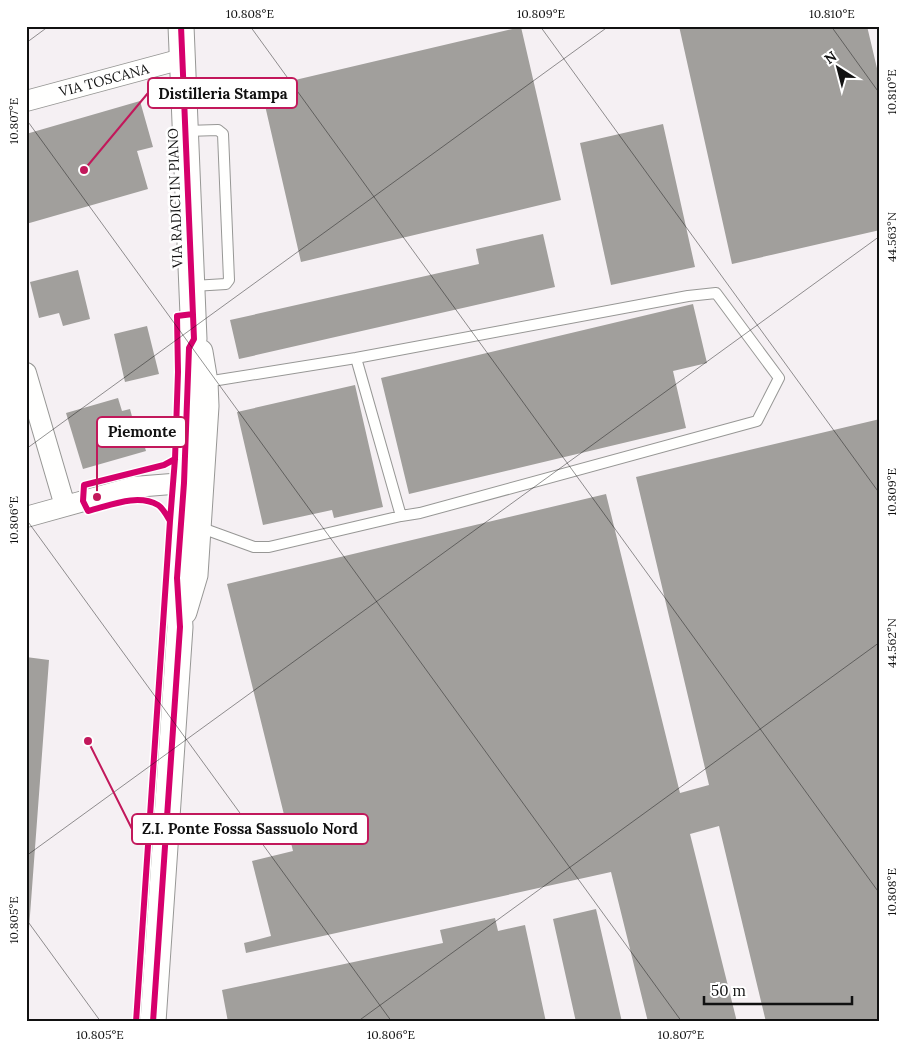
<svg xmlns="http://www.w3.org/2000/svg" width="906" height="1048" viewBox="0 0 906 1048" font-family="Lora,serif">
<rect width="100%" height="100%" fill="#fdfcf7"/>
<path fill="#f5f0f3" d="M26 26H880V1022H26Z"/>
<path fill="#a19f9c" d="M679 26H867L880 81V230L732 264Z
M521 27 561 200 301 262 261 88Z
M140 101 153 147 137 151 148 189 26 224V134Z
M663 124 695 267 611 285 580 143Z
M543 234 555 287 239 359 230 320 479 264 476 249Z
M78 270 90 319 63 326 59 313 39 318 30 282Z
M693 304 707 363 673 371 686 428 409 494 381 378Z
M147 326 159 374 125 382 114 334Z
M355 385 383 507 334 518 332 510 263 525 237 412Z
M118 398 122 411 130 409 137 435 141 434 146 451 83 469 66 413Z
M880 419V1022H766L719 826 690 834 737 1022H648L611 872 246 953 244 943 271 936 252 861 293 851 227 584 606 494 680 793 709 785 636 477Z
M26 657 49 660 28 942H26Z
M596 909 622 1022H576L553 919Z
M495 918 498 931 525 925 546 1022H228L222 990 443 943 440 930Z"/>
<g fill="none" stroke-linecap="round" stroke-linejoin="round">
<g stroke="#979795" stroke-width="12">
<path id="service" d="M186 131 218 130 223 134 229 280 226 284 193 286
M356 358 401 516
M199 527 254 547H269L401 516 420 513 757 421 779 378 716 293 688 296 356 358 206 382"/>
</g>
<g stroke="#979795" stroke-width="22">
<path id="minor" d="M26 101 182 59
M26 373 65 506
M26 517 134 487 184 483"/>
</g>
<g stroke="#979795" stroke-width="27">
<path id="tertiary" d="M184 612 195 575 206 406 205 382 200 352
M153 1022 180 627 177 578 184 483 189 348 194 339 181 26"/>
</g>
<use href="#service" stroke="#fffffe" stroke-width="10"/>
<use href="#minor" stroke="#fffffe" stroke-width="20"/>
<use href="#tertiary" stroke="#fffffe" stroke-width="25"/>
<g stroke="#fff" stroke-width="9">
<path id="cycleway" d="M170 521 175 459 178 372 177 316 193 314
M136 1022 170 521C167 516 163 508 158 505 137 493 109 506 88 511L83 501 84 485 164 465 175 459
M153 1022 180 627 177 578 184 483 189 348 194 339 181 26"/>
</g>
<use href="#cycleway" stroke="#d6006c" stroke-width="6"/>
</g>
<path fill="none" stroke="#111" stroke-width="1" stroke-opacity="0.45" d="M250 26 880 894M540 26 880 494M831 26 880 94M26 43 49 26M26 119 682 1022M26 449 609 26M26 519 392 1022M26 856 880 236M26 919 101 1022M357 1022 880 642"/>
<g text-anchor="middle" stroke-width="5" stroke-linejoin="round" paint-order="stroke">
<g font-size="14" fill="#111" stroke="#fff">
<text transform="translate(104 80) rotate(-15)" y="5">VIA TOSCANA</text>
<text transform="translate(175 198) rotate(-92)" y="5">VIA RADICI IN PIANO</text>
</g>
</g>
<path fill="none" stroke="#c2185b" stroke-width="2" d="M84 170L148 93M97 497L97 432M88 741L132 829"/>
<g fill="#c2185b" stroke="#fff" stroke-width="2">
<circle cx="84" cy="170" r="5"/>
<circle cx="97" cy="497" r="5"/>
<circle cx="88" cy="741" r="5"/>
</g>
<g fill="#fff" stroke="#c2185b" stroke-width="2">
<rect x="148" y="78" width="149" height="30" rx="5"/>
<rect x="97" y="417" width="89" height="30" rx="5"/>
<rect x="132" y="814" width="236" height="30" rx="5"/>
</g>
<g font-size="15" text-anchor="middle" font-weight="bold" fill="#111">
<text x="223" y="99">Distilleria Stampa</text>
<text x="142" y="437">Piemonte</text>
<text x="250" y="834">Z.I. Ponte Fossa Sassuolo Nord</text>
</g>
<rect width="906" height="1048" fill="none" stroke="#ffffff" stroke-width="55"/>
<g transform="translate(838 68) rotate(324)" stroke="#ffffff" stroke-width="4" paint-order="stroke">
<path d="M0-4L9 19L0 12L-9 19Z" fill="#111111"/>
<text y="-8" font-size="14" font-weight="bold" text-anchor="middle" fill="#111111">N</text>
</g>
<path d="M704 996v8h148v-8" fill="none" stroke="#111111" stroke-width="2.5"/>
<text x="711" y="996" font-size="15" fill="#111111" stroke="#ffffff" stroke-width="4" paint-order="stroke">50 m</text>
<rect x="28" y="28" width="850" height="992" fill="none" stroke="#111" stroke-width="2"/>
<g font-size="12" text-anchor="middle" fill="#111">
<text x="250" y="18">10.808°E</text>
<text x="541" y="18">10.809°E</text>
<text x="832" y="18">10.810°E</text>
<text transform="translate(892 92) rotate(-90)" y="4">10.810°E</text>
<text transform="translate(14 121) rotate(-90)" y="4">10.807°E</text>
<text transform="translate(892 237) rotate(-90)" y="4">44.563°N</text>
<text transform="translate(892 492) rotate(-90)" y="4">10.809°E</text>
<text transform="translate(14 520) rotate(-90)" y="4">10.806°E</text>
<text transform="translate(892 643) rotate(-90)" y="4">44.562°N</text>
<text transform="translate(892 892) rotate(-90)" y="4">10.808°E</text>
<text transform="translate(14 920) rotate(-90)" y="4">10.805°E</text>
<text x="100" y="1039">10.805°E</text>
<text x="391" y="1039">10.806°E</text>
<text x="681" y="1039">10.807°E</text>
</g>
</svg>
